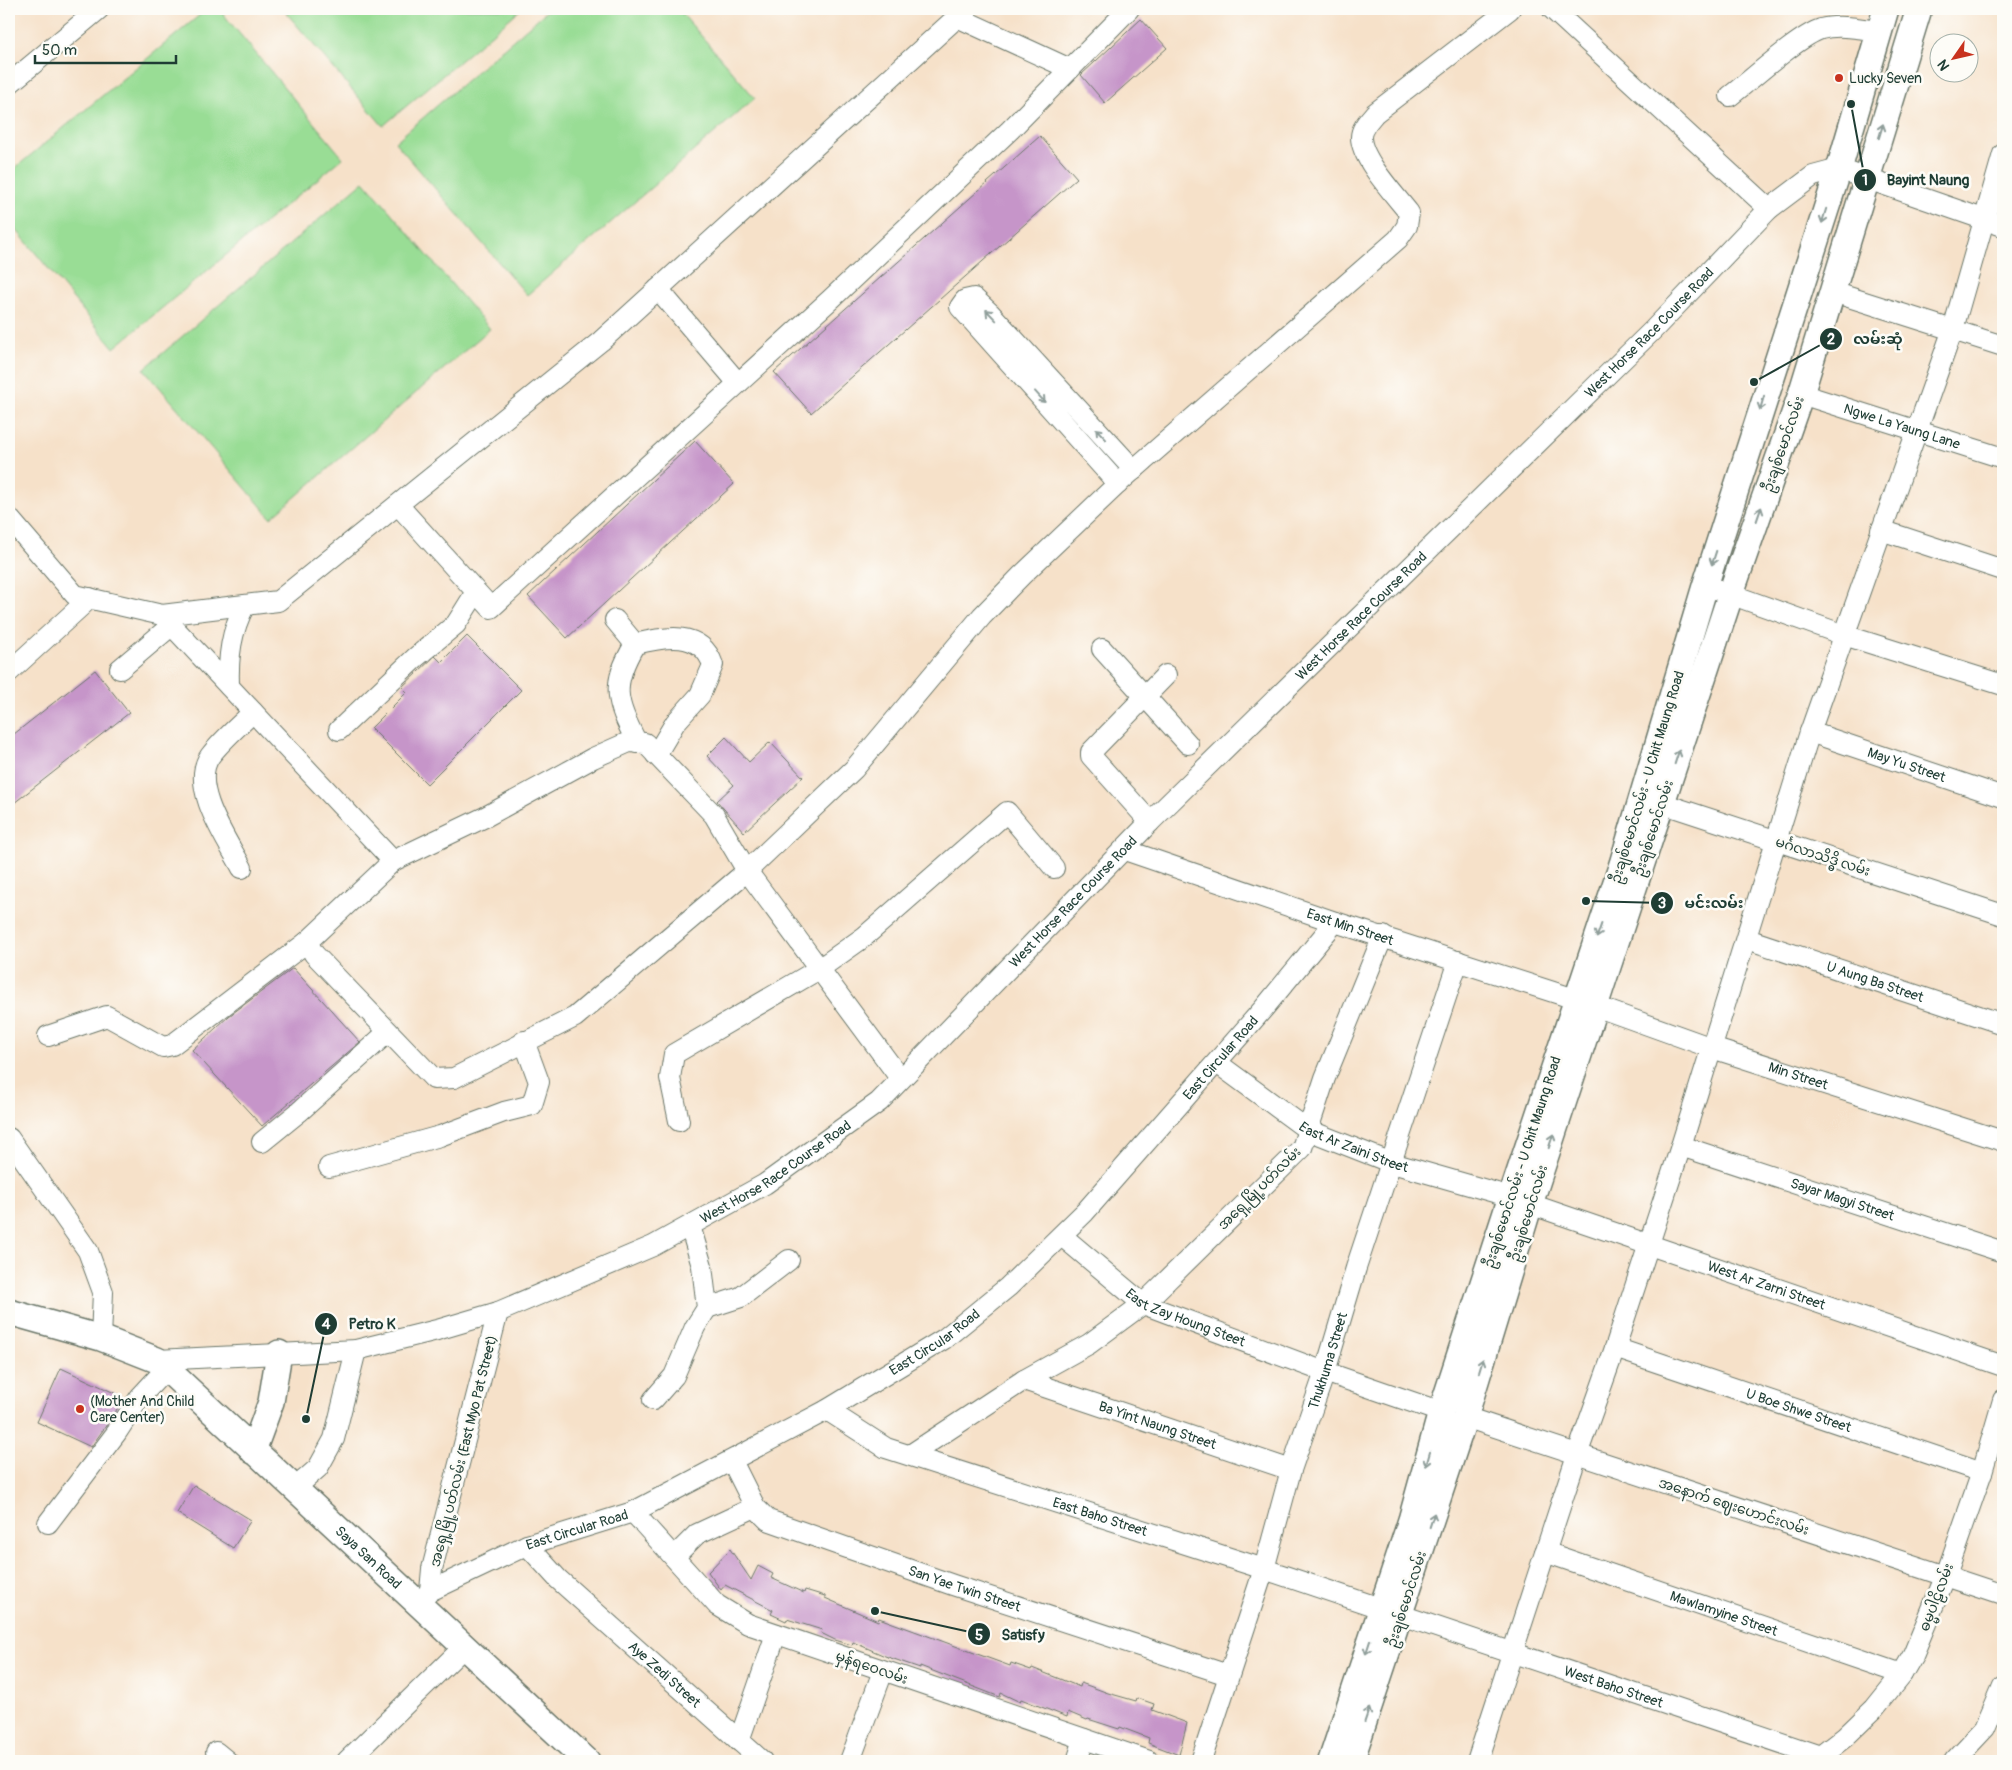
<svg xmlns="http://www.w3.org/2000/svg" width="2012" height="1770" viewBox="0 0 2012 1770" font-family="Pangolin,'Noto Sans Myanmar',sans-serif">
<rect width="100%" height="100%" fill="#fdfcf7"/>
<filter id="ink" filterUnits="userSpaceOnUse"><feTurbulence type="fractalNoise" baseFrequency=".02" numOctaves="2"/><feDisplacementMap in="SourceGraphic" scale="10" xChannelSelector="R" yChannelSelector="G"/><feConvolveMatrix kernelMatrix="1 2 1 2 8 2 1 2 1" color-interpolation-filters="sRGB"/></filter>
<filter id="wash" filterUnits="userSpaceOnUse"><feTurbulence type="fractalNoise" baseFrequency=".0096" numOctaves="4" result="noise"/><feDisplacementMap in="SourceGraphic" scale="20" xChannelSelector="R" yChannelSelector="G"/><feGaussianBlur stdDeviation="1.12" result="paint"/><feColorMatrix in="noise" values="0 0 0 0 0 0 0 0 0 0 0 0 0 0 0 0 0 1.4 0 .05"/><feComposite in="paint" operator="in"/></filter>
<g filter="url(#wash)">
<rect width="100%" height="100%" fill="#f6e1c9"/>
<path fill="#99dd95" stroke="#5c8d64" d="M207 9H219L343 158 114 348 9 221V173Z
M283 9H521L383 126Z
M549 9H678L755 98 527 295 395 142Z
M364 181 490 329 271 518 144 369Z"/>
<g id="blocks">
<path fill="#c695c9" d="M1141 19 1167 48 1105 103 1081 75Z
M1040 136 1077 178 811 413 774 372Z
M695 441 734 484 567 638 528 596Z
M467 636 521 690 427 784 371 728 407 692 402 687 435 656 441 662Z
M95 670 129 713 9 807V738Z
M726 737 749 762 770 742 803 777 744 832 717 801 734 785 707 756Z
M293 968 360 1042 262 1126 192 1050 229 1016Z
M61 1368 123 1397 115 1413 91 1447 37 1422Z
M194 1485 251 1520 233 1548 177 1513Z
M730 1549 751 1580 758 1566 773 1574 771 1578 804 1593 805 1590 825 1596V1598L878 1621 879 1618 1010 1666 1011 1663 1031 1670 1032 1668 1080 1687 1081 1683 1108 1693 1136 1701 1137 1698 1154 1704 1152 1710 1187 1723 1179 1755 1148 1743 1149 1738 1120 1727 1119 1729 1088 1719 1087 1720 1068 1712 1067 1717 1021 1699 1020 1702 1001 1693 1000 1697 920 1666V1668L885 1656 853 1642 852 1645 835 1640 821 1633 822 1630 787 1619 786 1621 771 1614 773 1610 725 1585 721 1590 708 1572Z"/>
</g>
</g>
<g filter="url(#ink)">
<use href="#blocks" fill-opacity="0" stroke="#6a7668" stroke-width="1"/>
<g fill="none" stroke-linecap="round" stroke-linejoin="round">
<g stroke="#6a7668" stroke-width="22">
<g id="minor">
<path d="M1552 9 1769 209"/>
<path d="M957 17 1070 69"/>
<path d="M9 84 99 9"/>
<path d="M1730 96C1751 80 1799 36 1821 29 1839 24 1862 29 1880 31"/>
<path d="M658 289 738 383"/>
<path d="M1833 292 2003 346"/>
<path id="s1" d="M1801 394 2003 458"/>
<path d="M1118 484 960 307 965 300 974 298 990 313 1134 470"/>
<path d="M398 505 491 608 831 299 1010 130 1129 9"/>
<path d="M9 518 75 595 162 615 278 601 601 341 966 9"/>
<path d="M1881 530 2003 570"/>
<path d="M1716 589 1844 635 2003 685"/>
<path d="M162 615 393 861 307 942 314 954 434 1079 454 1078 575 1017 747 871 854 769 982 616 1022 575 1123 479 1398 239 1407 226 1409 213C1395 195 1361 159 1361 137 1361 128 1370 119 1375 113L1510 9"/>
<path d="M615 620 635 644"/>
<path d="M1102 649 1188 744"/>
<path d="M120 669 172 625"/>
<path d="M9 672 90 598"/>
<path d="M229 686C228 657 231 631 245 605"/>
<path d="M339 730 415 658 456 624 476 592"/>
<path id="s2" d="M1810 732 2003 797"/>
<path d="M637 743C616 701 610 686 635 644 664 637 701 629 713 665L700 695 675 723 656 755"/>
<path d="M1649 799 2003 915"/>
<path d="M1150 822 1091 756V752L1166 675"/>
<path id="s3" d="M1125 850 1335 922 1575 999"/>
<path d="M393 861 485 817 593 758 629 742 645 743 714 815 747 871 900 1078"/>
<path d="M242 868C227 840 189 786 210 756 222 740 239 726 253 712"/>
<path id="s4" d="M1747 939 2003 1024"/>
<path id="s5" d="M1595 1006 1712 1048 2003 1141"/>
<path d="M48 1036 107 1016 163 1047 172 1045 307 942"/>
<path id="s6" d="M1217 1063 1308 1130 1392 1163 1511 1197"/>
<path d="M679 1121 670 1078 674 1054 819 969 864 937 1007 812 1054 868"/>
<path d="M9 1138 88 1251 103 1292 101 1338"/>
<path d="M262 1142 299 1112 388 1032"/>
<path id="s7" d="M1681 1146 2003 1252"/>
<path d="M329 1167 440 1136 504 1112 532 1105 539 1082 524 1041"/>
<path id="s8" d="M1530 1204 2003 1366"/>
<path id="s9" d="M1062 1236 1143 1304 1325 1372 1441 1412"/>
<path d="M707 1308 741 1297 789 1260"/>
<path id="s10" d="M1615 1348 1982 1472"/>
<path id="s11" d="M157 1360 356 1350 437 1330 498 1312 653 1246 765 1184 879 1102 1150 822 1653 330 1769 209 1813 176 1839 169 2003 226"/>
<path id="s12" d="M1024 1380 1291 1470"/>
<path d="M653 1400 674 1376 695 1327 707 1308 702 1266 690 1226"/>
<path id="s13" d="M827 1410 886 1448 1264 1569 1820 1756 1826 1761"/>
<path d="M1465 1417 2003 1595"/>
<path d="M910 1455 1024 1380 1089 1344 1143 1304 1302 1148 1325 1078 1383 936"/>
<path id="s14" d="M732 1461 755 1507 768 1520 953 1585 1228 1675"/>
<path d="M294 1489 318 1468 334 1439 356 1350"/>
<path d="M633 1512 717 1605 748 1624 1149 1761"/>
<path d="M48 1523 117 1432 140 1397 166 1369"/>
<path id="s15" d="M527 1545 558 1579 762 1761"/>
<path id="s16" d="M1545 1552 1902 1674"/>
<path d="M674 1557 697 1534 755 1507"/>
<path d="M430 1591 432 1569 498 1312"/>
<path id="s17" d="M419 1603 430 1591 527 1545 633 1512 827 1410 944 1339 1008 1287 1085 1212 1264 1008 1335 922"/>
<path d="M739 1741 776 1634"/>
<path d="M216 1752 227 1761"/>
<path d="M347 1761 464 1647"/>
<path d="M850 1761 883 1671"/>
<path d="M1077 1761 1084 1739"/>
<path id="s18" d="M1201 1761 1264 1569 1291 1470 1325 1372 1356 1268 1458 961"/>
<path d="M1477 1761 1577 1455 1615 1348 1681 1146 1810 732 1953 329 2003 154"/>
<path d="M1814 1761 1845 1737 1874 1709 1902 1674 1913 1655 1946 1575 1982 1472 2003 1400"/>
<path d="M1954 1761 1985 1728 2003 1686"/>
</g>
</g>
<g stroke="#6a7668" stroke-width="28">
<g id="major">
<path id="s19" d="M9 1312 101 1338 157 1360 587 1761"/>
<path d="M253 1451 271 1402 279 1353"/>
<path d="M1331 1761 1411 1520 1441 1412 1511 1197 1622 864 1705 586 1839 169 1886 9"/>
<path d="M1351 1761 1465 1417 1530 1204 1595 1006 1731 593 1801 394 1919 9"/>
</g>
</g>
<use href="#minor" stroke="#fff" stroke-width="20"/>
<use href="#major" stroke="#fff" stroke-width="25"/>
</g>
<defs><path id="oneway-shaft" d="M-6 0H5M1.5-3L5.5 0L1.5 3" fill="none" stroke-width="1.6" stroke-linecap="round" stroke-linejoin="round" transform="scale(1.25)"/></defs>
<g stroke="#8f9e9a">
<use href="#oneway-shaft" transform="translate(1881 131) rotate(-73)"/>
<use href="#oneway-shaft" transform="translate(1824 216) rotate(107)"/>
<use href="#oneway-shaft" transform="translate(991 315) rotate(-134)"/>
<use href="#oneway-shaft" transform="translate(1040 397) rotate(48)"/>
<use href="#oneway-shaft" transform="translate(1762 403) rotate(106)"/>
<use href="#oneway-shaft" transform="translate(1101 434) rotate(-133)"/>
<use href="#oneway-shaft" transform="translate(1759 514) rotate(-71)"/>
<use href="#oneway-shaft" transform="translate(1714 558) rotate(108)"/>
<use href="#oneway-shaft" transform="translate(1677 757) rotate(-72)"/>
<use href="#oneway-shaft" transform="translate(1599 931) rotate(109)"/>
<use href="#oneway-shaft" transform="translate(1551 1141) rotate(-72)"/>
<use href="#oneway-shaft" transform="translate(1481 1366) rotate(-73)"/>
<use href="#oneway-shaft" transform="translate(1428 1459) rotate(106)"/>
<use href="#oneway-shaft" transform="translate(1432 1520) rotate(-72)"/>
<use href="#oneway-shaft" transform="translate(1368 1647) rotate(108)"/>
<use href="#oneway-shaft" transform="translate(1367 1715) rotate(-71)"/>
</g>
</g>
<g fill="#c8321e" stroke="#fdfcf7" stroke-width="2">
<circle cx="1839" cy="78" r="5"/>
<circle cx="80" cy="1409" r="5"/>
</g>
<g text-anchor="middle" stroke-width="5" stroke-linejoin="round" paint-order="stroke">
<g font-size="14" fill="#1f3d34" stroke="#fdfcf7" text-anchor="start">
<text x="1849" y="83">Lucky Seven</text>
<text x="90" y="1406">(Mother And Child<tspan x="90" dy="16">Care Center)</tspan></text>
</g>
<g font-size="14" fill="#1f3d34" stroke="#fdfcf7">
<text dy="5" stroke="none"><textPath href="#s11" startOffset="1872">West Horse Race Course Road</textPath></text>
<text dy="5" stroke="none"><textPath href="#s1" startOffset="106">Ngwe La Yaung Lane</textPath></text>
<text transform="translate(1783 444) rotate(-71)" y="5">ဦးချစ်မောင်လမ်း</text>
<text dy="5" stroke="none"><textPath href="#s11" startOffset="1468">West Horse Race Course Road</textPath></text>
<text dy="5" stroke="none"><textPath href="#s2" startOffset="102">May Yu Street</textPath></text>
<text transform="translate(1647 777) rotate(-73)" y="5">ဦးချစ်မောင်လမ်း - U Chit Maung Road</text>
<text transform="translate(1653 828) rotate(-72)" y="5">ဦးချစ်မောင်လမ်း</text>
<text transform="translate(1823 856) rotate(18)" y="5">မင်္ဂလာသိဒ္ဓိ လမ်း</text>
<text dy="5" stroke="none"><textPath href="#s11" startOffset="1062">West Horse Race Course Road</textPath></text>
<text dy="5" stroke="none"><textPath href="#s3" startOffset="238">East Min Street</textPath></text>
<text dy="5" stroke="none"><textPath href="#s4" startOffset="135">U Aung Ba Street</textPath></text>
<text dy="5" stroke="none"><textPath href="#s17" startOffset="986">East Circular Road</textPath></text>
<text dy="5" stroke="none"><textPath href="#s5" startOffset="215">Min Street</textPath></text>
<text dy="5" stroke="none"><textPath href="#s6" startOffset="162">East Ar Zaini Street</textPath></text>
<text transform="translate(1522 1162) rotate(-72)" y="5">ဦးချစ်မောင်လမ်း - U Chit Maung Road</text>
<text dy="5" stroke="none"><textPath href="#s11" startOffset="658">West Horse Race Course Road</textPath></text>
<text transform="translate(1259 1188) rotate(-45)" y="5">အရှေ့မြို့ပတ်လမ်း</text>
<text dy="5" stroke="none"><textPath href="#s7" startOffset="170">Sayar Magyi Street</textPath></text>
<text transform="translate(1528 1213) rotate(-73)" y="5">ဦးချစ်မောင်လမ်း</text>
<text dy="5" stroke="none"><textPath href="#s8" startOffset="250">West Ar Zarni Street</textPath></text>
<text dy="5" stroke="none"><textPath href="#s9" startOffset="150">East Zay Houng Steet</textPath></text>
<text dy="5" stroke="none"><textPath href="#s17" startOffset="581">East Circular Road</textPath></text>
<text dy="5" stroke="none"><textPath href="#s18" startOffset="420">Thukhuma Street</textPath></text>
<text dy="5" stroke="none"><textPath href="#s10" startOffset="194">U Boe Shwe Street</textPath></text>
<text dy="5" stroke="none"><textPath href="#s12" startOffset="141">Ba Yint Naung Street</textPath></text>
<text transform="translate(463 1451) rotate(-76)" y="5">အရှေ့မြို့ပတ်လမ်း (East Myo Pat Street)</text>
<text transform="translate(1734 1506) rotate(18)" y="5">အနောက် ဈေးဟောင်းလမ်း</text>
<text dy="5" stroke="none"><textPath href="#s13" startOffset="295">East Baho Street</textPath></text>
<text dy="5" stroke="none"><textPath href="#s17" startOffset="176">East Circular Road</textPath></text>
<text dy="5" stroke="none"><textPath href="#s19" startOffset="445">Saya San Road</textPath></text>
<text dy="5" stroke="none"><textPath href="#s14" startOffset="278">San Yae Twin Street</textPath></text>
<text transform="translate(1936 1597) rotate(-69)" y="5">ဓမ္မပါဠိလမ်း</text>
<text transform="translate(1406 1599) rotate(-72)" y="5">ဦးချစ်မောင်လမ်း</text>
<text dy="5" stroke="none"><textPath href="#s16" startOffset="189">Mawlamyine Street</textPath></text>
<text transform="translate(872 1667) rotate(19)" y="5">မှန်ရဝေလမ်း</text>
<text dy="5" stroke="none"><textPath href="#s15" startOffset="189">Aye Zedi Street</textPath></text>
<text dy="5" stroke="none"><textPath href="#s13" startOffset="836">West Baho Street</textPath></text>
</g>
</g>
<path fill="none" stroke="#1f3d34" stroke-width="2" d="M1851 104L1865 180M1754 382L1831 339M1586 901L1662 903M306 1419L326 1324M875 1611L979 1634"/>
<g fill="#1f3d34" stroke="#fdfcf7" stroke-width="2">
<circle cx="1851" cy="104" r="5"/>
<circle cx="1754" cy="382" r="5"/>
<circle cx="1586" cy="901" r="5"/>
<circle cx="306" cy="1419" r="5"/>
<circle cx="875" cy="1611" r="5"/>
<circle cx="1865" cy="180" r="12"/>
<circle cx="1831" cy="339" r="12"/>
<circle cx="1662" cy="903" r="12"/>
<circle cx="326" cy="1324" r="12"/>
<circle cx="979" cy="1634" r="12"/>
</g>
<g font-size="15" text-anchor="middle" font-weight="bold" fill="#fff">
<text x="1865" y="185">1</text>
<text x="1831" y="344">2</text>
<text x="1662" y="908">3</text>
<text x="326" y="1329">4</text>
<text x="979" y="1640">5</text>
</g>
<g font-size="15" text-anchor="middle" font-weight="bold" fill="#1f3d34" stroke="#fdfcf7" stroke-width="5" stroke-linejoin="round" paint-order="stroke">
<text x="1928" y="185">Bayint Naung</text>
<text x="1878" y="344">လမ်းဆုံ</text>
<text x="1714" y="908">မင်းလမ်း</text>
<text x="372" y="1329">Petro K</text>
<text x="1023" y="1640">Satisfy</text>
</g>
<rect width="2012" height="1770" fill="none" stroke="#fdfcf7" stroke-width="30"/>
<g transform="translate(1954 58) rotate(236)"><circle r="24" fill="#fdfcf7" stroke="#a4b0a9"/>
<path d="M0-4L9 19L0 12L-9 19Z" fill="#c8321e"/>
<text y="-8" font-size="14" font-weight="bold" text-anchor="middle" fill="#1f3d34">N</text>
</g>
<path d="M35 55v8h141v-8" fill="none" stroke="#1f3d34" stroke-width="2.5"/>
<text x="42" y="55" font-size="15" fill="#1f3d34" stroke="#fdfcf7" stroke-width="4" paint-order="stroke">50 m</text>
</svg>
